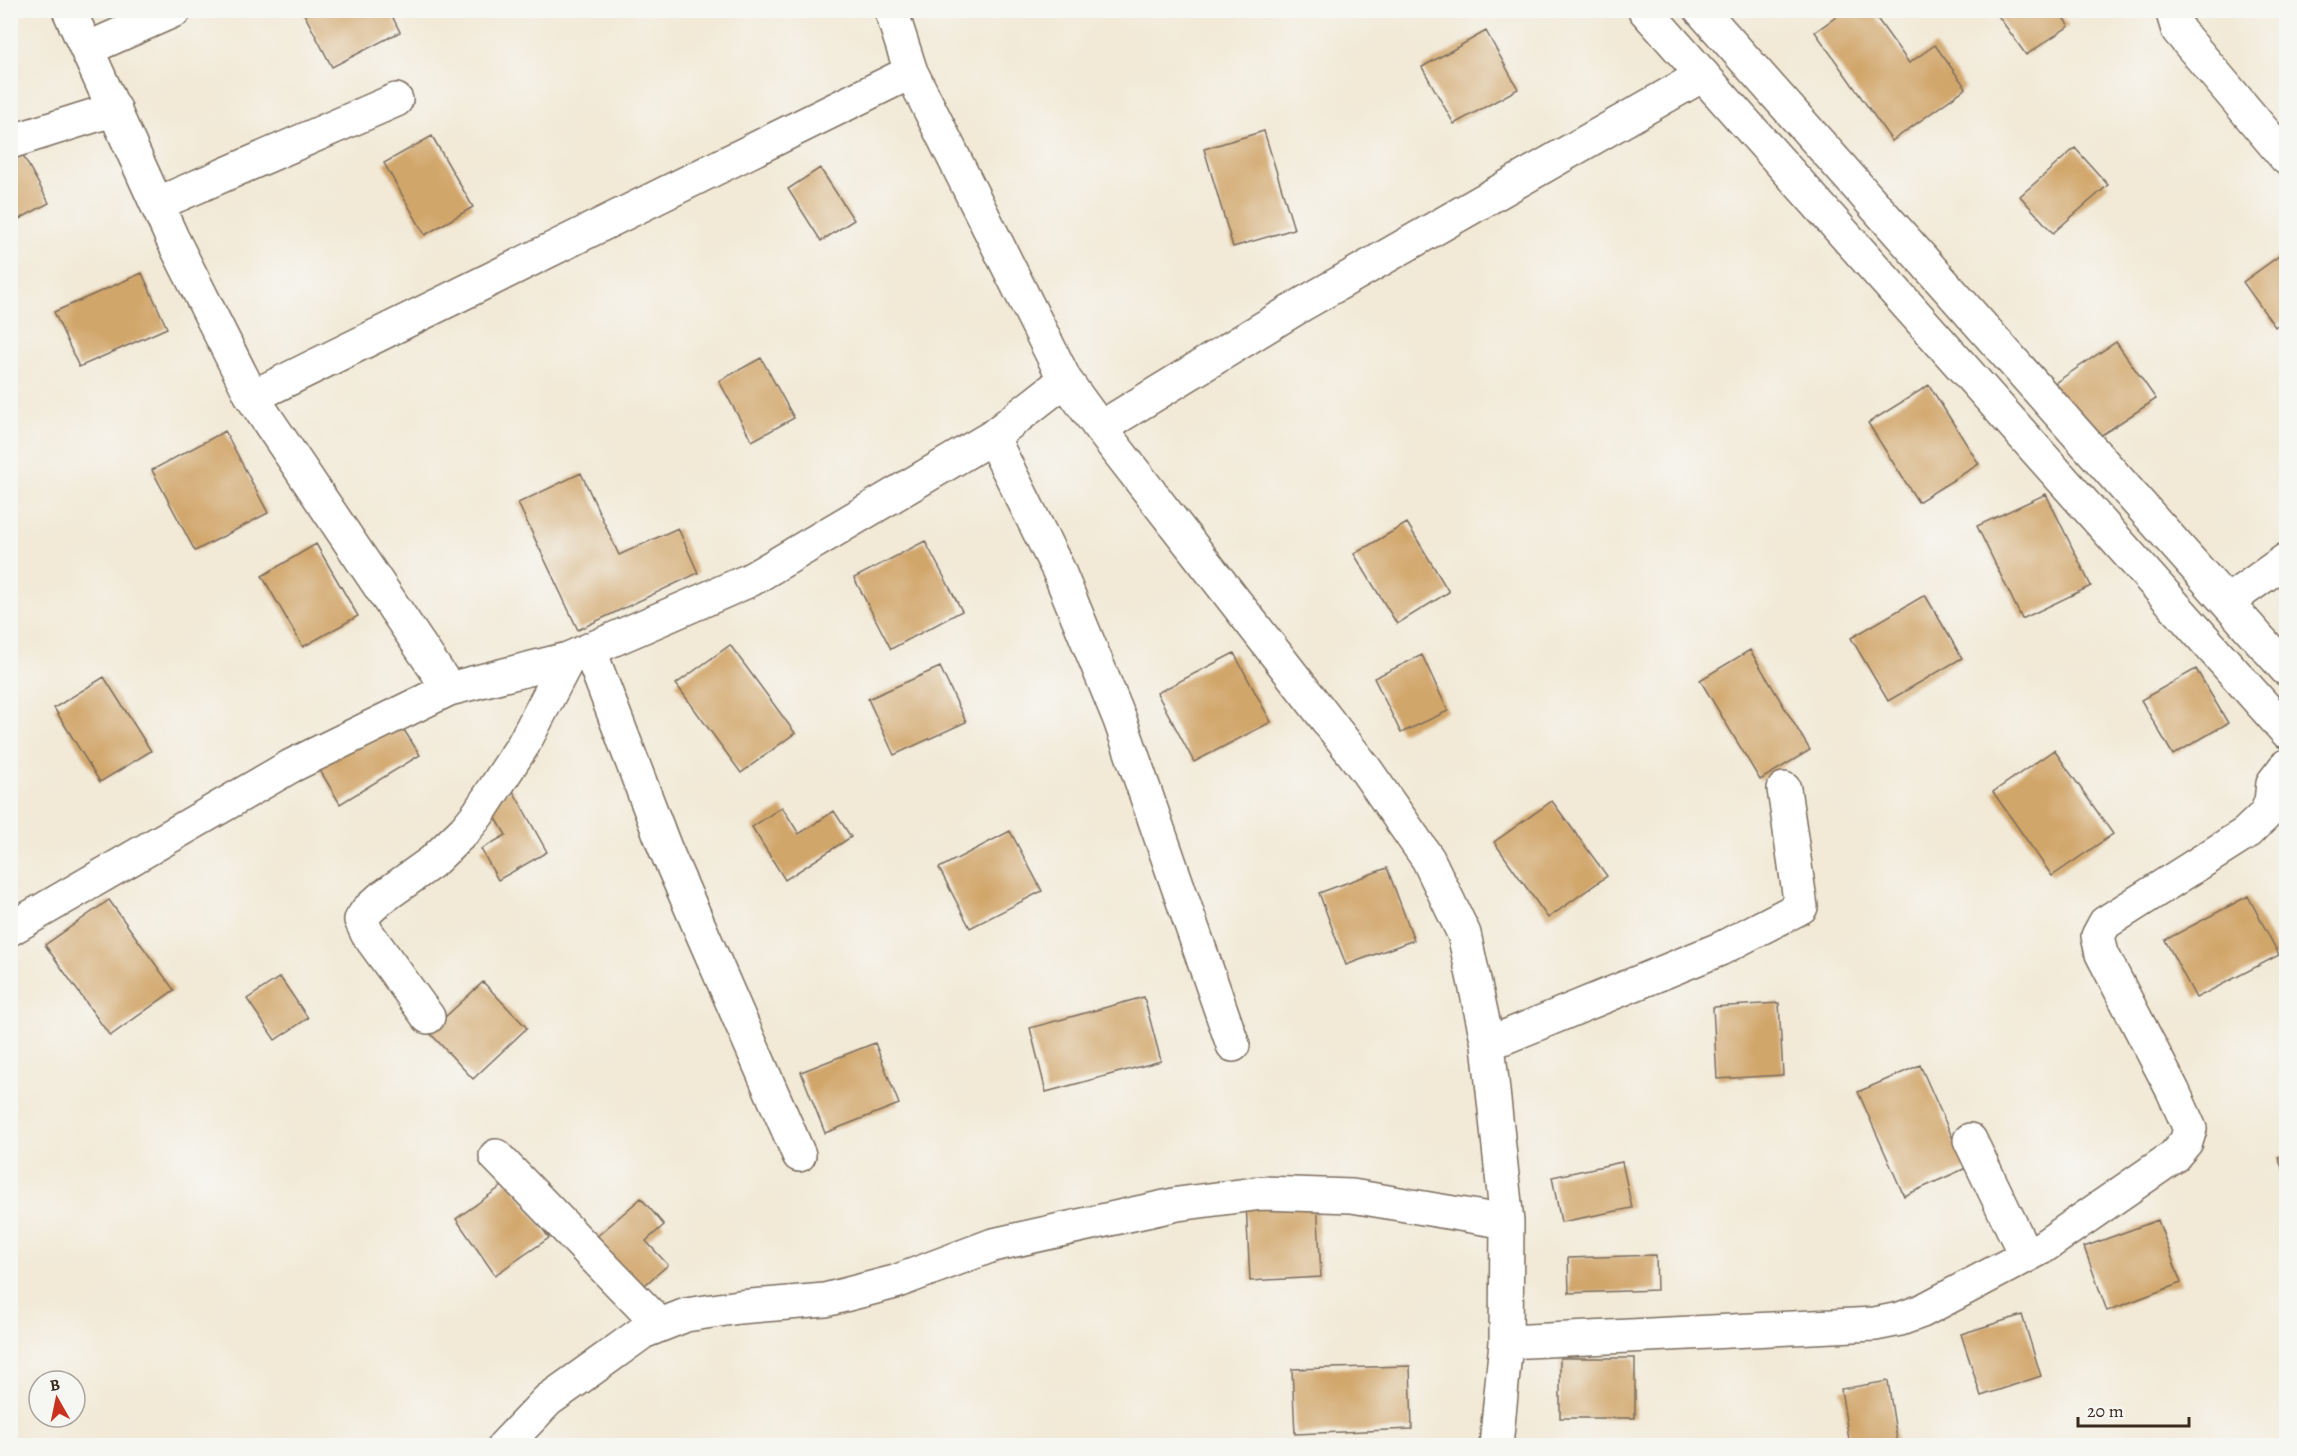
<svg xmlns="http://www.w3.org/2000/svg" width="2297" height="1456" viewBox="0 0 2297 1456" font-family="Alegreya,serif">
<rect width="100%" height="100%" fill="#f6f6f2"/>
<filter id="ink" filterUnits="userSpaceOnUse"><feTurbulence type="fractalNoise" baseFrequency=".0167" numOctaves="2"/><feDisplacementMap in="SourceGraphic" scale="12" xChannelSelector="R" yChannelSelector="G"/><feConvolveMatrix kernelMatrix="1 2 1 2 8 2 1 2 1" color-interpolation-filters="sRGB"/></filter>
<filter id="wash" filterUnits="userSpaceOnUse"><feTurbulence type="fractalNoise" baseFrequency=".008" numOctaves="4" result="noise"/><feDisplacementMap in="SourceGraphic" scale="24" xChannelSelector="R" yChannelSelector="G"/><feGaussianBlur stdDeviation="1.35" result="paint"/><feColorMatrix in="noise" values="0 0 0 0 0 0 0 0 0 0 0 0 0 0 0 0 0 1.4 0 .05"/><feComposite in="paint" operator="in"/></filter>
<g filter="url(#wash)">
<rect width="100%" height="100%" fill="#f2e9d6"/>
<g id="blocks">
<path fill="#d1a66b" d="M302 10H389L400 32 332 67Z
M1846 10H1871L1909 63 1935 45 1966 88 1892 141 1815 32Z
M1994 10H2058L2069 26 2026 55Z
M1486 31 1518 89 1454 124 1422 67Z
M1264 131 1294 229 1233 247 1204 149Z
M432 136 473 207 425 235 384 163Z
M19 148 49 203 10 224V152Z
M2075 148 2108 185 2053 233 2020 196Z
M820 168 854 220 821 241 788 189Z
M2286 251V318L2275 327 2243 282Z
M142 273 167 328 79 367 54 312Z
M2116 342 2156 399 2091 442 2052 385Z
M761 358 794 418 752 441 719 381Z
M1929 385 1979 464 1918 502 1868 423Z
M225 431 268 513 195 551 152 470Z
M581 473 619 555 678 528 698 573 578 630 518 503Z
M2046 494 2091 586 2022 619 1977 526Z
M1407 523 1449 592 1397 624 1354 554Z
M925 541 962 611 891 649 854 578Z
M316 544 358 616 303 647 262 576Z
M1925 595 1962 658 1888 701 1851 638Z
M730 645 795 733 741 773 676 684Z
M1750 650 1810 750 1760 780 1700 680Z
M1234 653 1271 722 1194 762 1157 693Z
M1422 655 1448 711 1401 733 1374 678Z
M940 667 966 722 894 755 868 699Z
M2196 669 2228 723 2173 755 2141 700Z
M104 677 151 751 100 782 54 708Z
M397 719 420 755 340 804 318 767Z
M2054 750 2113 834 2052 876 1993 792Z
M512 789 547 852 498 880 481 849 506 835 487 803Z
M1552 801 1607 876 1548 918 1494 842Z
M782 807 799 834 834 811 851 837 785 880 752 827Z
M1010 831 1042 891 970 928 939 868Z
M1387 868 1414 940 1346 965 1319 893Z
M2248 896 2279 955 2196 998 2165 940Z
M109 900 174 990 110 1036 45 945Z
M280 977 308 1018 275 1040 247 999Z
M483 982 527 1028 473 1079 429 1032Z
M1144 997 1161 1061 1046 1092 1030 1028Z
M1779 1003 1783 1075 1717 1079 1713 1007Z
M875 1043 899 1104 825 1133 801 1072Z
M1920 1065 1966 1168 1904 1196 1858 1092Z
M2286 1154V1177L2278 1158Z
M1622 1162 1632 1208 1561 1222 1552 1177Z
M509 1181 549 1238 495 1275 456 1219Z
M641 1198 664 1225 646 1241 668 1265 639 1290 594 1239Z
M1317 1199 1321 1277 1250 1281 1246 1203Z
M2158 1220 2181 1283 2107 1311 2084 1247Z
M1656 1255 1657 1290 1569 1293 1568 1258Z
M2022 1315 2041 1376 1981 1396 1961 1334Z
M1560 1358H1635V1418H1560Z
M1410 1366 1412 1429 1295 1434 1292 1369Z
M1888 1381 1898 1446H1850L1841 1389Z"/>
</g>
</g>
<g filter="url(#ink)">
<use href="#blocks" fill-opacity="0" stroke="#7b6d5e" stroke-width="1.5"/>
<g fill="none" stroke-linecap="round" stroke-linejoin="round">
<g stroke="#7b6d5e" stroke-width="36">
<path id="minor" d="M69 10 172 238 252 397 449 689
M891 10 911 72 1065 380 1100 428 1366 770 1428 859 1464 934 1488 1044 1507 1222 1506 1342 1496 1446
M2172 10 2178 30 2286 158
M87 49 175 10
M10 142 115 109
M157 204 396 100
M252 397 911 72
M1100 428 1303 304 1703 75
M992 437 1058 569 1120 720 1233 1045
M2227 602 2286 560
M590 651 665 848 799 1155
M10 929 291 766 449 689 568 659 750 580 992 437 1065 380
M428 1017 367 933 361 920 367 911 380 899 432 862 465 830 478 814 523 745 568 659
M1488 1044 1720 949 1801 907 1784 789
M1970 1140 2026 1256
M496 1156 660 1325
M1506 1342 1875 1324 1900 1319 1922 1311 2043 1247 2173 1157 2186 1142 2190 1129 2173 1091 2102 954 2098 936 2105 923 2245 834 2265 815 2271 802 2273 783 2286 766
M504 1446 548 1400 600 1363 643 1332 686 1315 739 1307 825 1300 895 1282 993 1245 1178 1204 1262 1193 1352 1196 1507 1222"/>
</g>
<g stroke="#7b6d5e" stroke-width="36">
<path id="major" d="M1645 10 2286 731
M1701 10 2286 669"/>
</g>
<use href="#minor" stroke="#fff" stroke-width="33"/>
<use href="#major" stroke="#fff" stroke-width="33"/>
</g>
</g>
<rect width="2297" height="1456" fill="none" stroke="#f6f6f2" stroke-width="36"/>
<g transform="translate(57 1399) rotate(351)"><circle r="28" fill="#f6f6f2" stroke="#aba49d" stroke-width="1.5"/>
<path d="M0-4.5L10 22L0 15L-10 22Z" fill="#c8321e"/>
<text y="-9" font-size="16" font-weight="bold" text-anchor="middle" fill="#3b2a1e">B</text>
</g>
<path d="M2078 1417v9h111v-9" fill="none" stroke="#3b2a1e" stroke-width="3"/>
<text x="2087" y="1417" font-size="18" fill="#3b2a1e" stroke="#f6f6f2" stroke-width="4.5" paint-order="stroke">20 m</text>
</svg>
